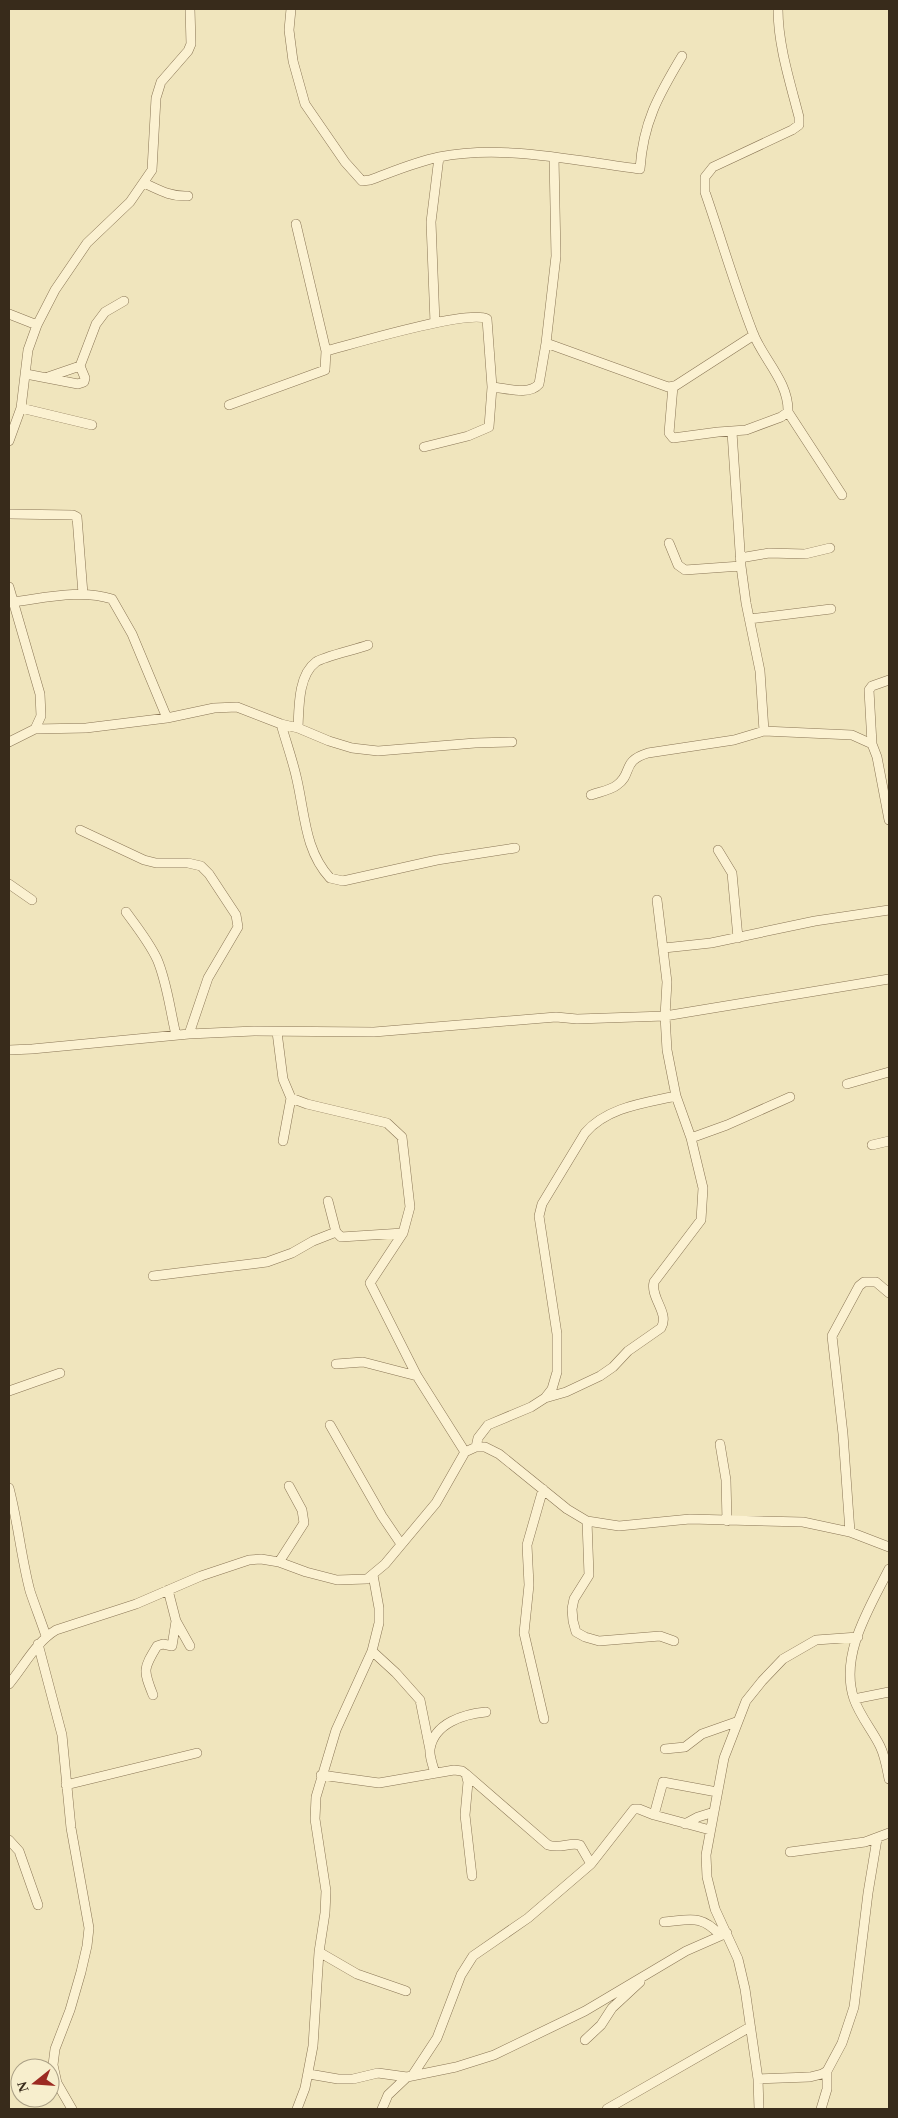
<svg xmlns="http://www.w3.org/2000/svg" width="898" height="2118" viewBox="0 0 898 2118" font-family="'Times New Roman',serif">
<rect width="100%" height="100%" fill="#f0e5bd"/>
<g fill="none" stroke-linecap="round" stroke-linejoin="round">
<g stroke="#897555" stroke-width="10">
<path id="minor" d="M291 9 289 30 293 61 305 104 345 162 362 181 370 180C392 172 415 162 439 157 504 144 575 161 640 169 643 123 658 96 682 56
M144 183C159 190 171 197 188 196
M9 314 37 325
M435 323 431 222 439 157
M546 343 668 387 675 386 754 335
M326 351C353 344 468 309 487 319L492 387 489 427 468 436 424 447
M26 374 78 384 84 382 85 378 80 366 96 324 105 312 124 301
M48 377 80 366
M673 386 669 433 673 438 718 432 746 430 781 417 788 412C789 382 763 359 753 333 735 287 721 238 705 192V177L713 167 792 130 799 125V117C790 82 778 45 778 9
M492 387C506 388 529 396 539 384L546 343 556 256 554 157
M229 405 325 370 326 351 296 224
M21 408 92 425
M788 412 842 495
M732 432 741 566 746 603 760 671 764 731
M9 441 21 408 28 350 37 325 55 290 87 243 130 202 152 170 156 98 161 82 188 51 191 44 190 9
M9 514 73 515 77 517 83 594
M669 543 678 565 685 570 741 566
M740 558 769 553 805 554 830 548
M9 587 40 694 41 716 35 729 9 742
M12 602C45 598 81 589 112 599L132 634 167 718
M749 619 831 609
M281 724C286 742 293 761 297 780 305 815 305 851 330 878L343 881 437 860 515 848
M298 728C299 708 298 675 316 662 322 657 358 649 368 645
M35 729 86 728 167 718 214 708 237 707 281 724 298 728 329 741 352 748 378 751 475 743 512 742
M872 744 869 690 872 686 889 680
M591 795C599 792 611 790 617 785 633 774 621 761 648 753L734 740 764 731 852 735 872 744 877 757 889 820
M80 830 144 860 156 863H188L201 866 209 874 236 915 238 927 208 978 189 1034
M718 850 732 873 738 938
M9 884 32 900
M126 912C137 927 149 942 157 959 167 982 170 1010 176 1035
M664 948 711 943 815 921 889 910
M277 1032 283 1079 291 1098 307 1104 387 1123 402 1137 410 1207 403 1233 370 1283 417 1376 465 1452
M9 1050 32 1049 189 1034 254 1031 374 1032 556 1017 577 1019 665 1016 889 979
M847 1084 889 1072
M691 1138 727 1125 790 1097
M283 1141 291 1098
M872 1145 889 1141
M328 1201 336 1232 341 1237 403 1233
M153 1276 267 1262 292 1253 313 1241 336 1232
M336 1364 363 1362 417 1376
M9 1391 60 1373
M545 1398 566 1392 600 1376 613 1367 628 1351 661 1328C670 1313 650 1298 654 1282L701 1220 703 1188 691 1138 676 1096 667 1050 665 1016 667 982 657 900
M330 1425 382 1516 401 1544
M720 1444 726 1480 727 1521
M476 1447 478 1438 488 1425 531 1407 545 1398 552 1389 557 1372V1334L539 1216 542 1204 585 1133C607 1107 645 1103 676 1096
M9 1488C18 1522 21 1557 30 1591 35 1606 41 1621 46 1636
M543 1489 527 1545 529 1585 524 1633 544 1719
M587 1521 589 1575 574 1599 572 1609 573 1621 576 1632 585 1637 599 1641 660 1636 674 1641
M850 1532 843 1434 832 1336 859 1286 864 1282H876L889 1293
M279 1562 304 1523 302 1510 289 1486
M889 1569C870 1607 839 1655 854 1699 860 1716 872 1730 880 1746 885 1756 887 1769 889 1779
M168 1590 176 1621 190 1646
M38 1644 62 1735 71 1828 89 1928 87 1946 81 1972 70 2010 55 2049 53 2065 57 2083 72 2109
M372 1651 396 1673 420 1700 430 1750
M9 1684C24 1666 36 1642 56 1630L136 1604 201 1576 249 1560 261 1559 279 1562 306 1572 337 1580 367 1579 385 1564 436 1503 465 1452 476 1447H485L499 1454 567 1509 587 1521 619 1526 690 1519 803 1522 850 1532 889 1547
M153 1695C143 1670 143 1669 157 1646L163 1644 172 1646 176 1621
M854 1699 889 1692
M665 1749 685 1747 702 1734 736 1722
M435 1773C433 1766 429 1756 430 1749 434 1723 464 1714 486 1712
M466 1774 548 1845C560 1849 570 1842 580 1845L591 1864
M321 1775 379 1783 454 1770 462 1771 466 1774 468 1782 465 1815 472 1876
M66 1785 197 1753
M654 1815 663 1782 717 1792
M685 1824 698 1817 714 1812
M9 1840 19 1851 38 1905
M790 1852 865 1842 889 1833
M664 1922C690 1920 701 1914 720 1935
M319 1952 357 1974 406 1991
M585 2040 601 2025 612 2008 640 1982
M309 2074 338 2079H353L378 2073 407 2077 456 2067 494 2055 585 2011 686 1951 727 1933
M412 2076 437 2038 461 1975 473 1956 528 1918 591 1864 634 1809H639L654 1815 710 1830
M758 2079 810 2077 822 2074 827 2071 842 2043 854 2007 868 1893 877 1839
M297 2109 305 2088 313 2046 319 1952 325 1913 326 1891 315 1819 316 1797 336 1730 372 1651 379 1623V1608L373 1575
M382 2109 388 2095 407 2077
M607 2109 750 2027
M759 2109 758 2079 745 1989 738 1959 715 1909 707 1877 706 1855 724 1758 746 1701 762 1681 783 1659 816 1640 858 1637
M821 2109 827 2089V2071"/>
</g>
<use href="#minor" stroke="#fbf1d1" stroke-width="9"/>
</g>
<rect width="898" height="2118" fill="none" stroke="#382b1b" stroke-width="20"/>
<g transform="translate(35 2083) rotate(253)"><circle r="24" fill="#f7eecd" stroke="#aba086"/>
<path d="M0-4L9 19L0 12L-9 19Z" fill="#9c2a22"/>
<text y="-8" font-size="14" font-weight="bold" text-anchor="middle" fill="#382b1b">N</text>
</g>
</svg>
